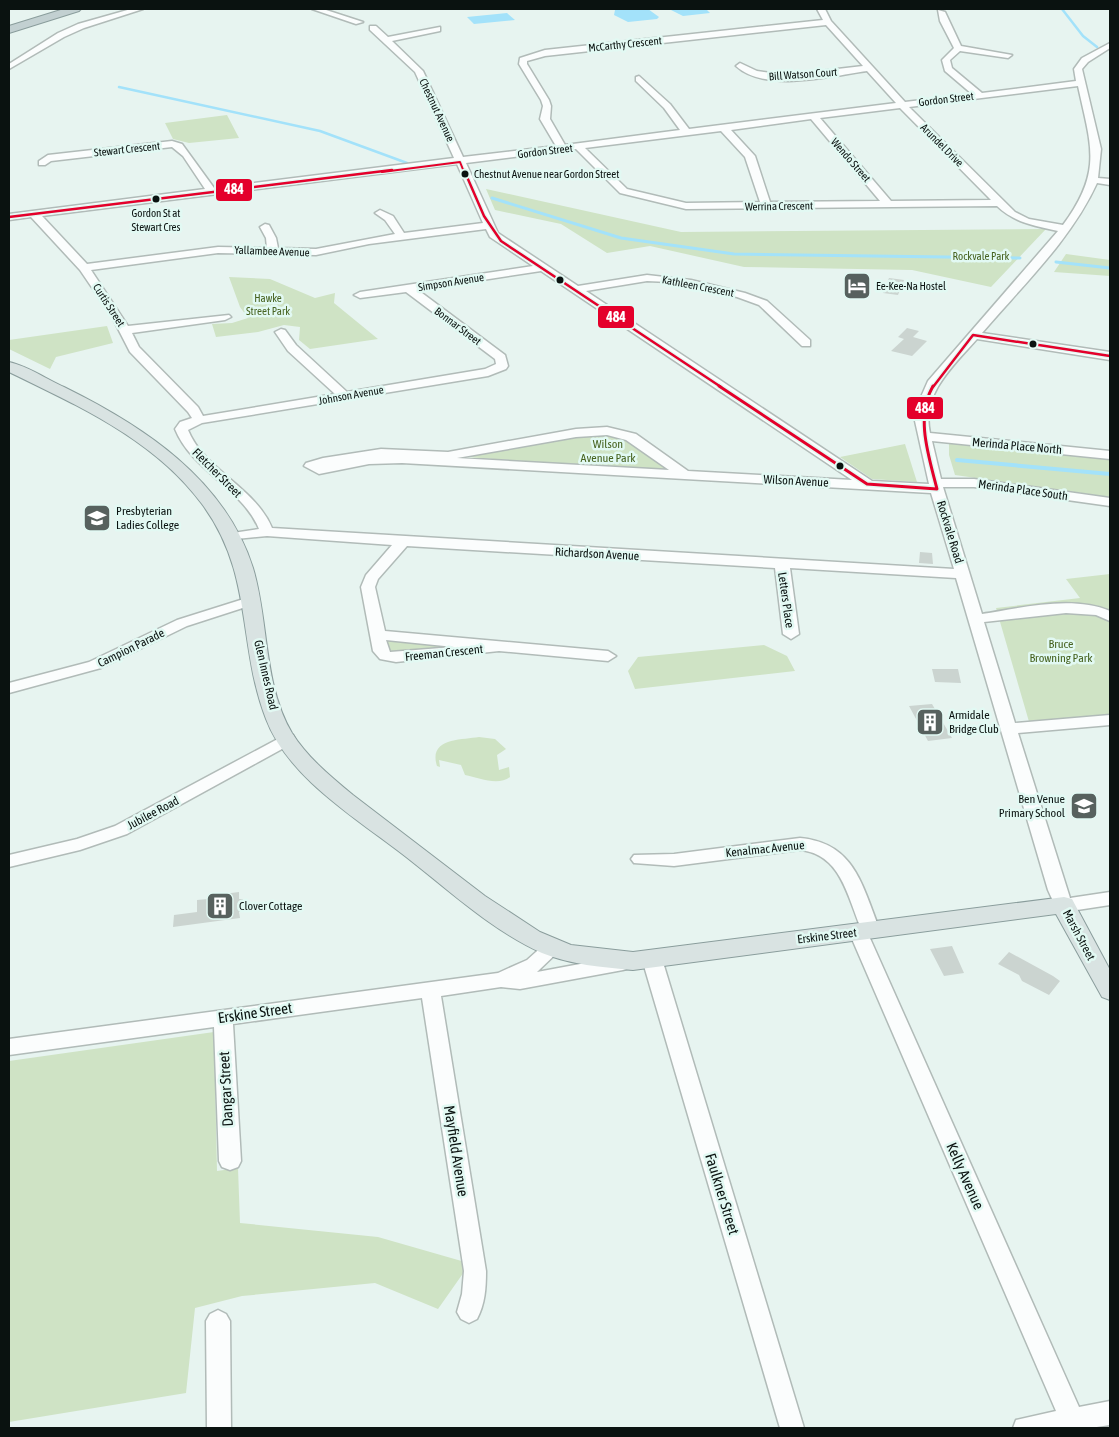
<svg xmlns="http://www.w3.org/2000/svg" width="1119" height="1437" viewBox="0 0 1119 1437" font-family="'Asap Condensed',sans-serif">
<rect width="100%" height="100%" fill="#e7f4f0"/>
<path fill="#cfe3c5" d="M227 115 239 138 189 143 173 139 165 123Z
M486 189 681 232 1046 229 991 287 912 270 744 267 650 246 607 253 561 224 495 210Z
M1066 254 1110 260V276L1054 272Z
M229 277 270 279 315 298 335 293 334 303 378 339 310 349 299 340 300 327 284 325 258 332 216 337 212 324 232 323 248 318 240 307Z
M107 326 113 343 56 357 50 369 9 349V340Z
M596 433 622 435 670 469 668 471 465 457Z
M949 442 1110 457V497L955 475 949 455Z
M905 444 917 482 872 479 840 457Z
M1110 574V723L1032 732 996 608 1080 598 1066 579Z
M378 635 495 647 385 656Z
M764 645 787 656 795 671 635 689 628 671 638 657Z
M479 737 495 739 506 749 497 755 499 770 509 767 510 777C498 786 479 778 465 775L461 765 439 760 440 767 437 766C428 738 461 740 479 737Z
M214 1032 217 1171 238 1168 240 1223 378 1237 465 1262 464 1272 438 1309 375 1283 242 1296 195 1308 186 1393 9 1422V1061Z"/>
<path fill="#a3e2fa" d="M619 9H648L659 17 657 19 628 22 614 15 615 10Z
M669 9H706L710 13 683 16Z
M507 13 515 20 474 24 467 17Z"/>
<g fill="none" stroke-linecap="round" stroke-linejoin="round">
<path stroke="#a3e2fa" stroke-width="2.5" d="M1062 9 1083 36 1097 47
M119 87 320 131 407 163"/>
<path stroke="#a3e2fa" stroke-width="3" d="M492 198 621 238 734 254 1020 258
M1056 262 1110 268"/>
<path stroke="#a3e2fa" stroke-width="4" d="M957 460 1110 474"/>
</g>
<path fill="#cbd4d0" d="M889 278 904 280 898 295 883 293Z
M907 328 919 331 913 337 927 341 912 356 891 351 904 339 898 337Z
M920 552 932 553 933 564 919 563Z
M932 669H958L961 683 935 682Z
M932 704 952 738 928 741 909 706Z
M239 892V899H243L244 912H239L240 918 173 927 174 915 197 912V900L208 899V896Z
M952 946 964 973 944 976 930 949Z
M1009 952 1053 976 1060 981 1049 995 1022 981 1019 975 998 964Z"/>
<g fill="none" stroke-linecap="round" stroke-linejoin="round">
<g stroke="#b1bbb8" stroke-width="3">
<path id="minor" d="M131 9H143L84 28 64 37 9 69V64L58 33 78 24Z
M312 9H323L363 22 356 24Z
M817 9H825L831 21 905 102 972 94 945 71 942 60 954 48 940 21 938 10 945 12 961 46 1012 55 1008 58 960 51 950 60 952 68 982 93 1076 81 1074 69 1082 58 1110 43V48L1088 62 1082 69 1101 149 1098 178 1110 179V185L1097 183C1071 240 1022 286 982 333L1110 352V360L977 339C953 366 921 394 930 433L1110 451V459L932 441 941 479H974L1110 498V506L974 487H943L982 614C1021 608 1072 595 1110 611V621L1096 615 1066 613 984 622 1015 723 1110 715V725L1018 733 1070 898 1110 892V905L1064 912 1057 910 1048 890 956 578 790 568 799 634 791 639 783 634 775 568 407 546 378 579 375 587 385 631 608 651 616 656 608 661 499 651 396 662 380 659 373 651 361 587 366 575 392 545 267 536 226 540 224 537 226 534 259 529C242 488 192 471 175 429L180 422 192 418 188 412 130 352 112 317 80 270 31 217 9 220V214L205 189 183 156 172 147 51 161 45 165H39V161L48 155 172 141 182 144 214 188 454 158 415 72 370 30V26H376L388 37 440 27V31L392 41 423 71 463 157 556 146 540 119 543 106 541 100 519 64 520 58 545 50 823 20ZM826 25 863 66 786 75 757 71 740 63 736 66C765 93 832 76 867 71L896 103 689 129 670 104 639 76 636 77V81L664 108 680 130 565 145 550 119 551 106 549 100 527 64V61L545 56ZM1078 86C1091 146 1103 171 1063 225L1029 219 1015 212 909 107ZM900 108 991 200 891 201 820 118ZM811 119 880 201 770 202 755 156 731 130ZM721 131 745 157 760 202 686 203 627 189 585 148ZM576 149 620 193 686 209 997 206C1015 223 1035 226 1058 231L928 381 917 406 915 421 929 484 872 481 586 291 647 281 669 282 737 297 759 305 802 346H810V340L767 301 745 293 691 280 647 275 578 286 498 233 466 163ZM457 164 483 223 404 233 393 216 380 210 375 213 385 220 395 234 316 249 278 248 276 238 269 225 265 224 260 227 266 238 267 248 218 247 87 264 42 216ZM486 229 490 237 533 266 360 292 354 295 360 298 406 292 495 359 496 364 485 369 347 392 296 345 285 330 281 329 275 332 288 351 335 394 203 416 198 407 139 347 132 333 225 320 231 317 229 315 128 326 91 270 218 253 316 255 369 244ZM541 271 852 480 688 471 636 434 607 427 576 429 448 452 381 449 323 458 306 463 304 466 319 474 369 464 402 463 931 493 954 569 272 528C255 487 205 471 188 430L202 423 488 376 506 369 508 366 505 355 418 290ZM607 435 626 440 669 470 457 458 576 437ZM386 640 454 647 390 652Z
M250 597 255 598 257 601 255 604 187 626 101 668 9 693V683L89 662 177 620Z
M287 734 293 735 295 739 293 743 127 834 80 850 9 867V855L77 839 115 826Z
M800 838C855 843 862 886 880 930L878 935 869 936 1079 1407 1110 1401V1425L1090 1428H1013L1016 1420 1056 1411 849 932 851 927 860 926C847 894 840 854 800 850L674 866 634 863 631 859 634 855 674 854Z
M553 941 560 943 562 948 537 972 623 956 630 958 633 963 630 968 623 970 520 989 501 987 441 996 486 1271C486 1288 485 1304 477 1319L469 1323 461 1319 457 1312 462 1294 464 1271 422 998 233 1024 241 1161 238 1167 230 1170 222 1167 219 1161 214 1027 9 1055V1039L498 973 527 960 546 943Z
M652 952 659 954 662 959 804 1428H780L642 959 645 954Z
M218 1310 226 1314 230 1321 231 1428H207L206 1321 210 1314Z"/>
</g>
<g stroke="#8a9d9c" stroke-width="2">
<path id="major" d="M9 362C28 366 46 379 64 387 143 426 225 479 253 568 269 621 263 684 292 733 307 757 331 777 353 795L485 896 540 932 571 945 633 952 1064 897 1072 899 1110 970V1000L1102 997 1056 914 633 970C602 967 571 965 542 953 493 931 452 893 410 860 361 821 289 780 266 719 237 644 254 574 202 504 154 439 78 406 9 372Z"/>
</g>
<g stroke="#8a9d9c" stroke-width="2">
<path id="highway" d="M64 9H81L79 11 9 33V26Z"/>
</g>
<use href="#minor" fill="#fbfdfd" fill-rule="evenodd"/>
<use href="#major" fill="#d9e3e2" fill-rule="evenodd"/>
<use href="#highway" fill="#c2d0d1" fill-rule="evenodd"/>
<g stroke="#e2f9f3" stroke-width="4">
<path id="bus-1-far2" d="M382 172 460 162 464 172"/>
</g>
<g stroke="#e2f9f3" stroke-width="5">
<path id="bus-1-far1" d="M464 170 484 216 501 241 721 387
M9 217 392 170
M933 387 973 335 1110 356"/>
</g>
<g stroke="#e2f9f3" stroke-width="6">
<path id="bus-1" d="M719 386 867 484 937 489C929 457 915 417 933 386"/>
</g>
<use href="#bus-1-far2" stroke="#e4002b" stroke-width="2"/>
<use href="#bus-1-far1" stroke="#e4002b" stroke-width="2.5"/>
<use href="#bus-1" stroke="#e4002b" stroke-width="3"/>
</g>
<defs>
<g id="hotel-square" transform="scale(1.4375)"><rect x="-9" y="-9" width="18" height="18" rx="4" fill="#57615e" stroke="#e2f9f3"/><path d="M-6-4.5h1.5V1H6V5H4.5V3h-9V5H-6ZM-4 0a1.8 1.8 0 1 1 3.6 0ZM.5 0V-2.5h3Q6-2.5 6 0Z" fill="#fff"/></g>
<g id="school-square" transform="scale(1.4375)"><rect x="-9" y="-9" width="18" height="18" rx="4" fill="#57615e" stroke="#e2f9f3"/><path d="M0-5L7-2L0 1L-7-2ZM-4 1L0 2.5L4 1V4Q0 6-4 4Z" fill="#fff"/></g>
<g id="building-square" transform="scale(1.4375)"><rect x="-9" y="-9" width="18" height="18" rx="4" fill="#57615e" stroke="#e2f9f3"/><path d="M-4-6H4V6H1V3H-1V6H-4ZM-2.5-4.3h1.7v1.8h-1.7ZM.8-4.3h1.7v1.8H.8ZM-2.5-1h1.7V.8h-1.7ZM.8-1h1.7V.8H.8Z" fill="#fff"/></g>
</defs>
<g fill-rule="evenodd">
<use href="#hotel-square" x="857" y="286"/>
<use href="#school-square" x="97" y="518"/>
<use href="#building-square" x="930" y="722"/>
<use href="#school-square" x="1084" y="806"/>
<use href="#building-square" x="220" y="906"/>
</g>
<g fill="#0a1210" stroke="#e2f9f3" stroke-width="2">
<circle cx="465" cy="174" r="4.5"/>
<circle cx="156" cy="199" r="4.5"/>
<circle cx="560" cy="280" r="4.5"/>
<circle cx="1033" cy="344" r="4.5"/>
<circle cx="840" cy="466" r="4.5"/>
</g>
<g text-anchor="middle" stroke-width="5" stroke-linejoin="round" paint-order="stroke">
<g font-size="11" fill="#0a1210" stroke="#e2f9f3">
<text transform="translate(625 44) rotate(-6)" y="4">McCarthy Crescent</text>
<text transform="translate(803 74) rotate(-4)" y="4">Bill Watson Court</text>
<text transform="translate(946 99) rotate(-7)" y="4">Gordon Street</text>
<text transform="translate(437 110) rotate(65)" y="4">Chestnut Avenue</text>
<text transform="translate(942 145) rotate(45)" y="4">Arundel Drive</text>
<text transform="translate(127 149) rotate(-6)" y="4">Stewart Crescent</text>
<text transform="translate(545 151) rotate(-7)" y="4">Gordon Street</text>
<text transform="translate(851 160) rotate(49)" y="4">Wendo Street</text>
<text transform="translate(779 206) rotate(-1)" y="4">Werrina Crescent</text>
<text transform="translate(272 251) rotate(2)" y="4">Yallambee Avenue</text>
<text transform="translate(451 282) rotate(-9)" y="4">Simpson Avenue</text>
<text transform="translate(698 286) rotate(11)" y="4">Kathleen Crescent</text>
<text transform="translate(109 305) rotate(57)" y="4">Curtis Street</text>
<text transform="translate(458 326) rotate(37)" y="4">Bonnar Street</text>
<text transform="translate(351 395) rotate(-10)" y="4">Johnson Avenue</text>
</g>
<g font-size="11" fill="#0a1210" stroke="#e2f9f3" text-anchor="start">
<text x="474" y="178">Chestnut Avenue near Gordon Street</text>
<text x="156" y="217" text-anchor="middle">Gordon St at<tspan x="156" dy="14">Stewart Cres</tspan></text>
</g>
<g font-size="11" fill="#46621f" stroke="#e2f9f3">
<text x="981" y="260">Rockvale Park</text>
<text x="268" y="302">Hawke<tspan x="268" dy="13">Street Park</tspan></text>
</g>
<g font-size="11" fill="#0a1210" stroke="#e2f9f3" text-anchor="start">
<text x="876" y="290">Ee-Kee-Na Hostel</text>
</g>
<g font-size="12" fill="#46621f" stroke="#e2f9f3">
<text x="608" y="448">Wilson<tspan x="608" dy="14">Avenue Park</tspan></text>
<text x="1061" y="648">Bruce<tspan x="1061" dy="14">Browning Park</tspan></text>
</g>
<g font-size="12" fill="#0a1210" stroke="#e2f9f3">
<text transform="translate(1017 446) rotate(5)" y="4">Merinda Place North</text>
<text transform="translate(217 473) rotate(45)" y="4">Fletcher Street</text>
<text transform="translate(796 481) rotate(3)" y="4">Wilson Avenue</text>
<text transform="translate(1023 490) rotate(8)" y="4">Merinda Place South</text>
<text transform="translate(950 532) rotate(73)" y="4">Rockvale Road</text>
<text transform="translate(597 554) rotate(3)" y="4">Richardson Avenue</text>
<text transform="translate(786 600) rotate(82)" y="4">Letters Place</text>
<text transform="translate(131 648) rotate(-26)" y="4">Campion Parade</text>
<text transform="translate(444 653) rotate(-6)" y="4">Freeman Crescent</text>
<text transform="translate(266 675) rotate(77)" y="4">Glen Innes Road</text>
<text transform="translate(153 813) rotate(-28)" y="4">Jubilee Road</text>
<text transform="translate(765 849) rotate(-6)" y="4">Kenalmac Avenue</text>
<text transform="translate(1079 935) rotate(62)" y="4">Marsh Street</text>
<text transform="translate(827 936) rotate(-7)" y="4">Erskine Street</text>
</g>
<g font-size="12" fill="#0a1210" stroke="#e2f9f3" text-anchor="start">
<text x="116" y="515">Presbyterian<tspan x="116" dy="14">Ladies College</tspan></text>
<text x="949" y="719">Armidale<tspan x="949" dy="14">Bridge Club</tspan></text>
<text x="1065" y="803" text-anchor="end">Ben Venue<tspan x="1065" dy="14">Primary School</tspan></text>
<text x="239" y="910">Clover Cottage</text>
</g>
<g font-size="15" fill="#0a1210" stroke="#e2f9f3">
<text transform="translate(255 1013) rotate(-8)" y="5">Erskine Street</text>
<text transform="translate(226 1089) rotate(-93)" y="5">Dangar Street</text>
<text transform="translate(456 1151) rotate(81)" y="5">Mayfield Avenue</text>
<text transform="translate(965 1176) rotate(66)" y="5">Kelly Avenue</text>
<text transform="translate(722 1194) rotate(73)" y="5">Faulkner Street</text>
</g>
</g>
<g stroke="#e2f9f3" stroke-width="2">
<rect x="215" y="178" width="38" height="24" rx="5" fill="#e4002b"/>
<rect x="597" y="305" width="38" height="24" rx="5" fill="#e4002b"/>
<rect x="906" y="396" width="38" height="24" rx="5" fill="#e4002b"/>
</g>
<g font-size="14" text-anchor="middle" font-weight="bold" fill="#fff">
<text x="234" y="194">484</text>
<text x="616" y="322">484</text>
<text x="925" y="413">484</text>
</g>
<rect width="1119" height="1437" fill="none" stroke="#0a1210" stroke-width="20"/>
</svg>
